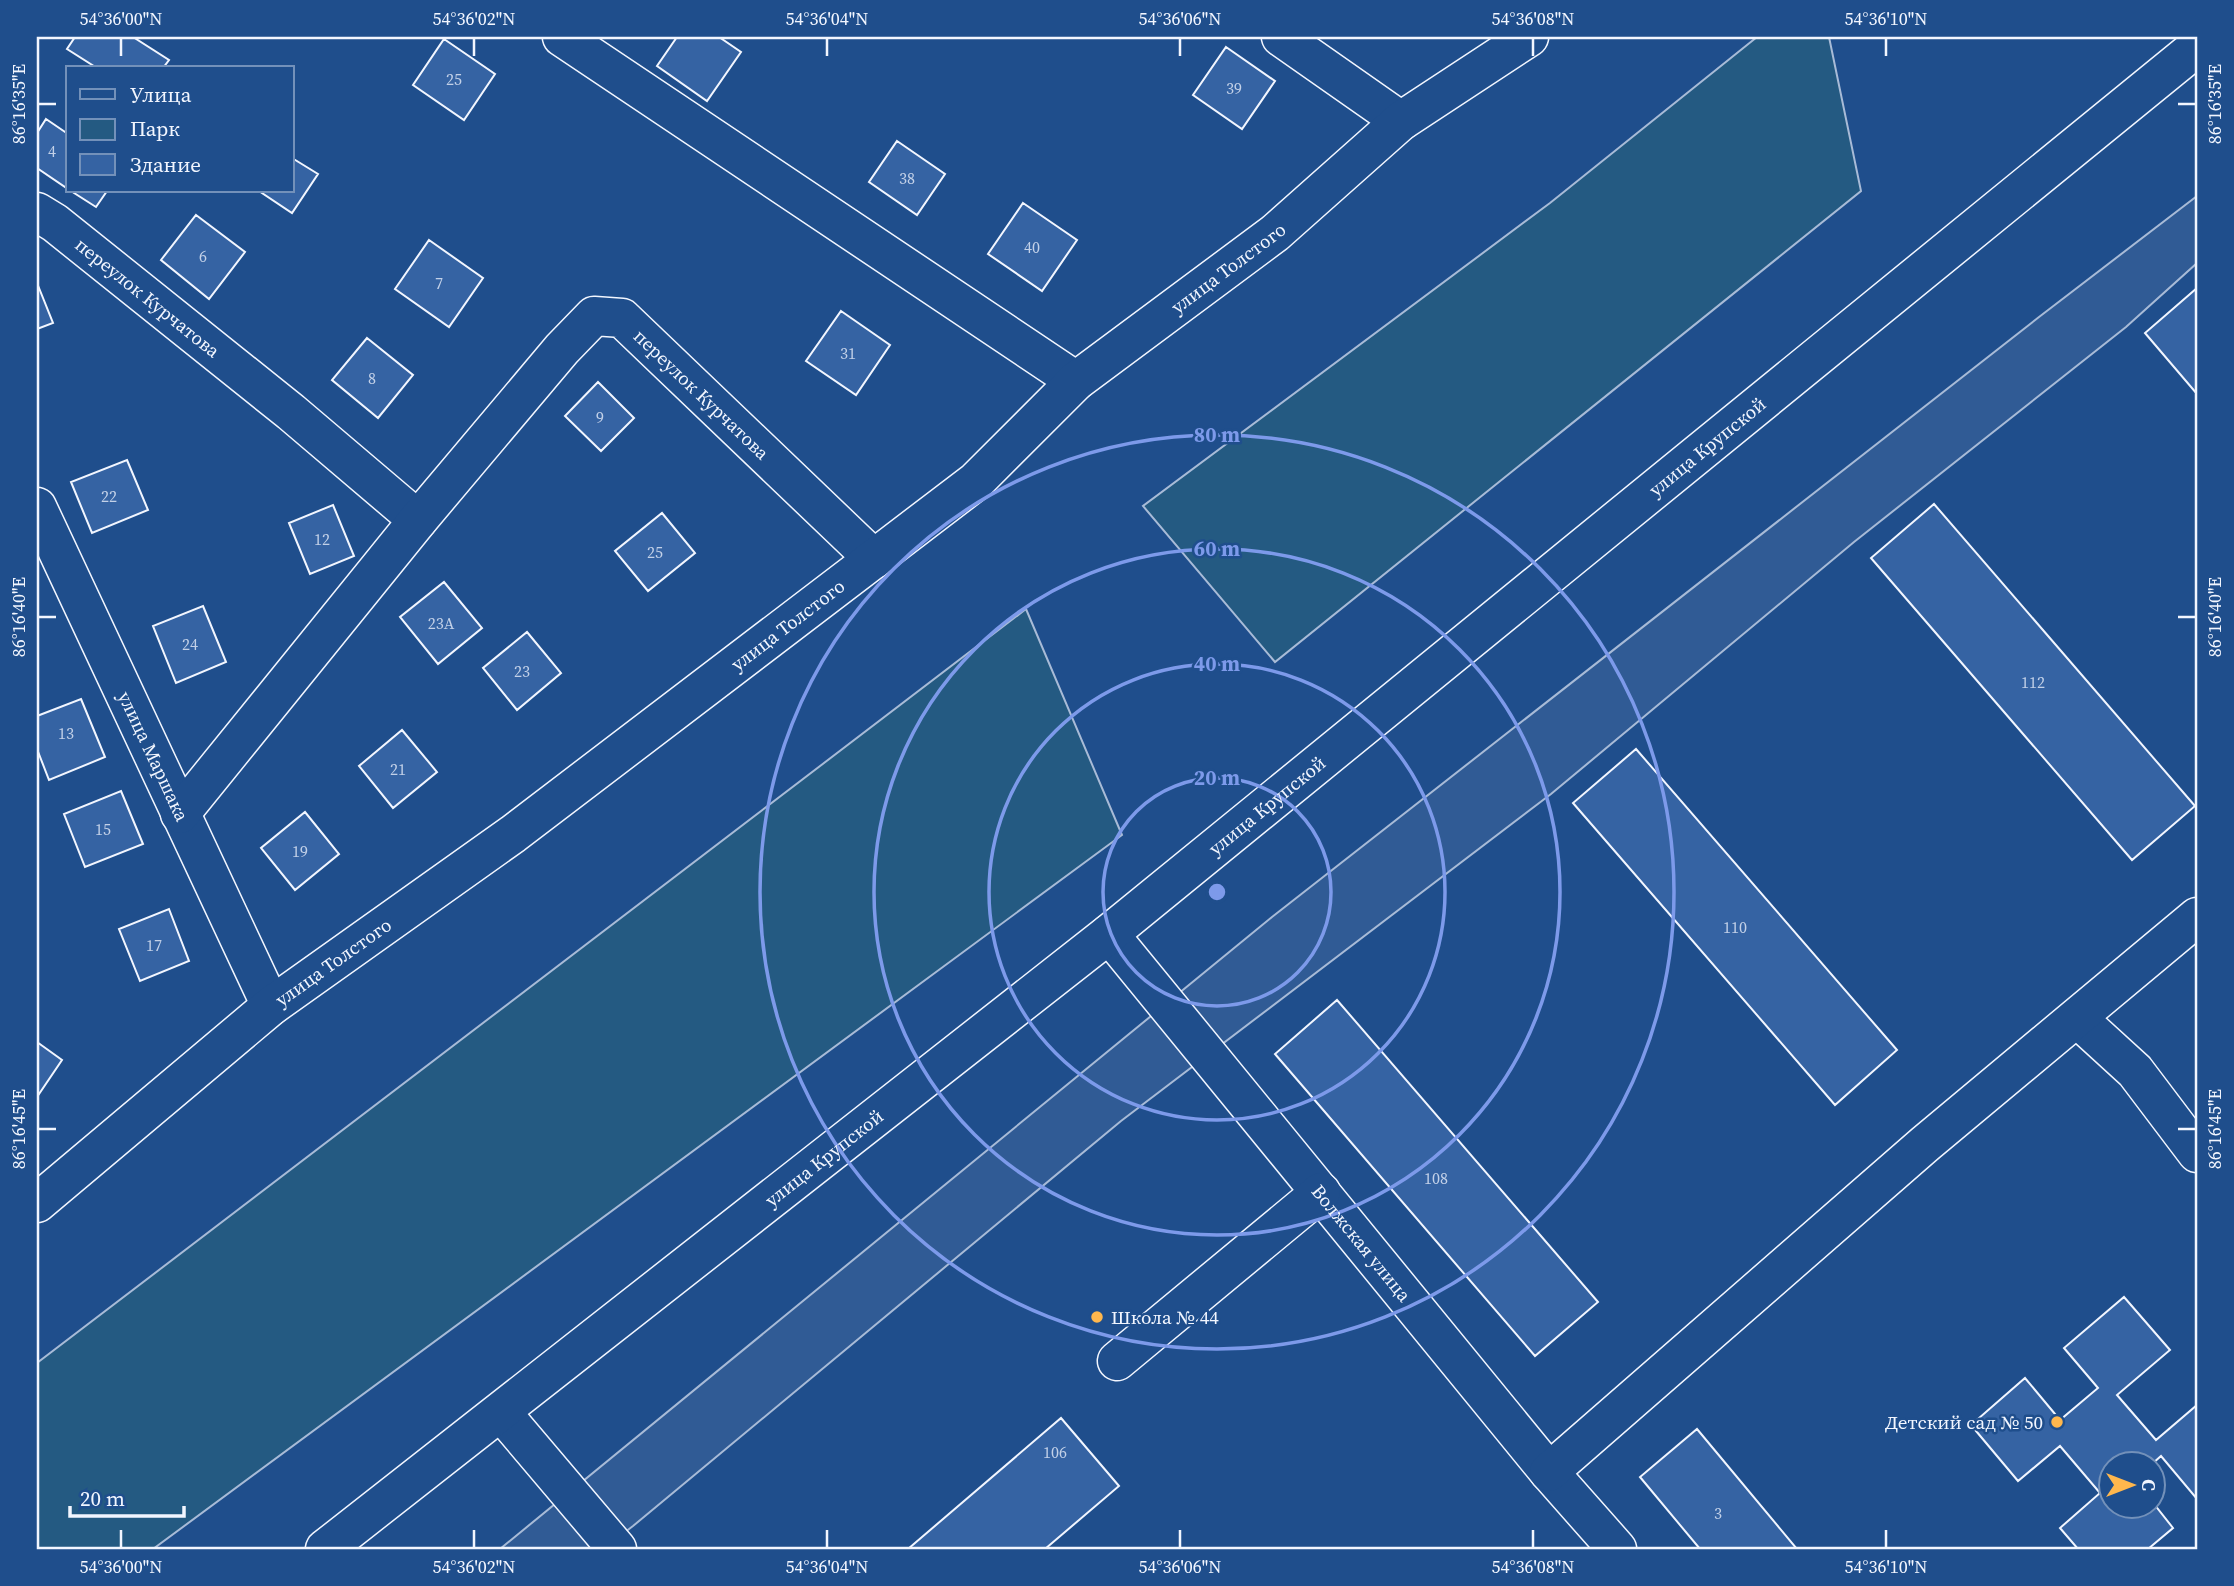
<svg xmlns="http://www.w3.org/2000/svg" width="2234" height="1586" viewBox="0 0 2234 1586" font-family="'Source Serif 4',serif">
<rect width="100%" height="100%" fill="#1f4e8c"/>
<path fill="#245a82" stroke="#a8bbd7" stroke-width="2" d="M1757 37H1829L1861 191 1275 662 1143 506 1550 203Z
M1026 609 1122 835 153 1549H37V1363Z"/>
<path fill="#305b95" stroke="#a8bbd7" stroke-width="2" d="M2197 196V263L2126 327 1854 542 1551 794 1121 1121 633 1526 603 1549H500L1272 917 2039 317Z"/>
<path fill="#3563a3" stroke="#f2f6ff" stroke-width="2" d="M75 37H133L169 60 163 68H97L67 49Z
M677 37H719L741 52 707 101 657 66Z
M444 39 495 74 464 120 413 85Z
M1226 47 1275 81 1242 129 1193 95Z
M46 119 68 134V189L37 168V133Z
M897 141 945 174 917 215 869 182Z
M292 158 318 174 292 213 259 191H292Z
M71 191H107L96 207Z
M1023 203 1077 240 1042 291 988 254Z
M196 215 245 252 209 299 161 260Z
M429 240 483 278 449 327 395 289Z
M37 283 53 323 37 329Z
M2197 288V394L2145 333Z
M841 311 890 345 856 395 806 361Z
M367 338 413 375 378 418 332 380Z
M598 382 634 418 601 451 565 416Z
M127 460 148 510 92 533 71 482Z
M1934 504 2195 806 2132 860 1871 558Z
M333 505 354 556 310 574 289 523Z
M662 513 695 553 648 591 615 551Z
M444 582 482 628 438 664 400 617Z
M203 606 226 662 176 683 153 626Z
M527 632 561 673 517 710 483 668Z
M81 699 105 757 49 780 37 749V716Z
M402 730 437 772 393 808 359 766Z
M1636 749 1897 1050 1835 1105 1573 803Z
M121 791 143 844 85 867 64 814Z
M305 812 339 854 295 890 261 848Z
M169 909 189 961 140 981 119 929Z
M1337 1000 1598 1302 1535 1356 1275 1054Z
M37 1042 62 1060 37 1097Z
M2124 1297 2170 1350 2117 1395 2156 1440 2197 1405V1499L2161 1456 2152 1464H2112V1506L2154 1504 2173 1528 2148 1549H2078L2060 1528 2100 1493 2060 1446 2018 1481 1971 1425 2025 1378 2060 1420 2098 1388 2064 1348Z
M1061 1418 1119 1486 1045 1549H908Z
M1697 1429 1797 1549H1700L1640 1477Z"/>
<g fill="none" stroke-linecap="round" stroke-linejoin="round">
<g stroke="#f2f6ff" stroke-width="41">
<g id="minor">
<path d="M562 37 1076 381"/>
<path d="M1281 37 1401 121"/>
<path id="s1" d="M37 212 55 223 291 412 418 520"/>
<path id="s2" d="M37 507 271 1006"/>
<path id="s3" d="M180 814 418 520 562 349 594 316 622 318 874 559"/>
<path id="s4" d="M1109 934 1549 1472 1617 1549"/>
<path d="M2077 1018 2135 1071 2197 1153"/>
<path id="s5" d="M37 1203 271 1006 513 834 976 481 1076 381 1275 233 1401 121 1529 37"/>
<path d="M1117 1361 1321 1192"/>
<path d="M501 1412 617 1549"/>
<path d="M1549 1472 1925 1144 2197 917"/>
<path id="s6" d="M325 1549 1109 934 2197 47"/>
</g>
</g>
<use href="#minor" stroke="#1f4e8c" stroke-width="38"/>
</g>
<path fill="none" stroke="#f2f6ff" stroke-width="2.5" d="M121 38V56M474 38V56M827 38V56M1180 38V56M1533 38V56M1886 38V56M38 104H56M2178 104H2196M38 617H56M2178 617H2196M38 1129H56M2178 1129H2196M121 1530V1548M474 1530V1548M827 1530V1548M1180 1530V1548M1533 1530V1548M1886 1530V1548"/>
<g fill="none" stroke="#7d9aea" stroke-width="3.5">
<circle cx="1217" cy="892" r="114"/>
<circle cx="1217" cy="892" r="228"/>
<circle cx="1217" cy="892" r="343"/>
<circle cx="1217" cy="892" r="457"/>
</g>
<g fill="#ffb74d" stroke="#1f4e8c" stroke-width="2.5">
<circle cx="1097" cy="1317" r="7"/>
<circle cx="2057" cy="1422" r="7"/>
</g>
<g text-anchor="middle" stroke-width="5" stroke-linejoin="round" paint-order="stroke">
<g font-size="16" fill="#c3d1e8">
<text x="454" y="85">25</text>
<text x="1234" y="94">39</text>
<text x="52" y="157">4</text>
<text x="907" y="184">38</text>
<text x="1032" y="253">40</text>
<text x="203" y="262">6</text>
<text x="439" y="289">7</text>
<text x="848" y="359">31</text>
<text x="372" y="384">8</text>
<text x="600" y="423">9</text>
<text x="109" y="502">22</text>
<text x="322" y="545">12</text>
<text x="655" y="558">25</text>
<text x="441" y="629">23А</text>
<text x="190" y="650">24</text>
<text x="522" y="677">23</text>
<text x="2033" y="688">112</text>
<text x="66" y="739">13</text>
<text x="398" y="775">21</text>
<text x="103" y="835">15</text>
<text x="300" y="857">19</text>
<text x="1735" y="933">110</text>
<text x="154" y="951">17</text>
<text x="1436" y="1184">108</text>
<text x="1055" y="1458">106</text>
<text x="1718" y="1519">3</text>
</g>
<g font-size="19" fill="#f2f6ff" stroke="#1f4e8c">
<text dy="7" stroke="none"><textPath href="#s5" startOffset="1516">улица Толстого</textPath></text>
<text dy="7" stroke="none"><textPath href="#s1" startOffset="140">переулок Курчатова</textPath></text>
<text dy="7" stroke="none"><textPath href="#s3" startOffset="786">переулок Курчатова</textPath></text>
<text dy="7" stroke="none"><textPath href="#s6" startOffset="1768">улица Крупской</textPath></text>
<text dy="7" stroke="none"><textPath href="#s5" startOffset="948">улица Толстого</textPath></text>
<text dy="7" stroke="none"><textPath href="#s2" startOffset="275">улица Маршака</textPath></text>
<text dy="7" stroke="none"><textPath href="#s6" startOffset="1200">улица Крупской</textPath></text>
<text dy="7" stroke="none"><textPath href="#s5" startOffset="382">улица Толстого</textPath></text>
<text dy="7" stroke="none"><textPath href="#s6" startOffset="634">улица Крупской</textPath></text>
<text dy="7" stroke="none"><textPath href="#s4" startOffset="399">Волжская улица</textPath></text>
</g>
<g font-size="19" fill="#f2f6ff" stroke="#1f4e8c" text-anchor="start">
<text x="1111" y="1324">Школа № 44</text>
<text x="2043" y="1429" text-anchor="end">Детский сад № 50</text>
</g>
</g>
<circle cx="1217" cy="892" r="10" fill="#7d9aea" stroke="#1f4e8c" stroke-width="3.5"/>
<g font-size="21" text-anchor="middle" font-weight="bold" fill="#7d9aea" stroke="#1f4e8c" stroke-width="5" stroke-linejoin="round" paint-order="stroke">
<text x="1217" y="442">80 m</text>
<text x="1217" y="556">60 m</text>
<text x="1217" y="671">40 m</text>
<text x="1217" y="785">20 m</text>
</g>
<rect width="2234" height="1586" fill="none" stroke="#1f4e8c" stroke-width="77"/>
<rect x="66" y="66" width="228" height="126" fill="#1f4e8c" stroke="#7391ba" stroke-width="2"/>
<rect x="80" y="89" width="35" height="10" fill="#1f4e8c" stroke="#7391ba" stroke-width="2"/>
<text x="130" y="102" font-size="21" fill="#f2f6ff">Улица</text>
<rect x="80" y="119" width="35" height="21" fill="#245a82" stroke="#7391ba" stroke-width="2"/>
<text x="130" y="136" font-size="21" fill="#f2f6ff">Парк</text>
<rect x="80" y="154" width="35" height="21" fill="#3563a3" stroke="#7391ba" stroke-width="2"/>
<text x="130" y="172" font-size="21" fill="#f2f6ff">Здание</text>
<g transform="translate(2132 1485) rotate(90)"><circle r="33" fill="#1f4e8c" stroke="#7391ba" stroke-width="2"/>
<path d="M0-5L12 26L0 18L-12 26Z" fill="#ffb74d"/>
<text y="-10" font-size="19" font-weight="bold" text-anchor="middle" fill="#f2f6ff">С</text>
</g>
<path d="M70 1506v10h114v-10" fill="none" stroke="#f2f6ff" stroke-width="3.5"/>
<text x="80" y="1506" font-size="21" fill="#f2f6ff" stroke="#1f4e8c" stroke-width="5" paint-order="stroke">20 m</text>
<rect x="38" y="38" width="2158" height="1510" fill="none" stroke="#f2f6ff" stroke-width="2.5"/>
<g font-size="18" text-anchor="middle" fill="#f2f6ff">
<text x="121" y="25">54°36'00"N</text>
<text x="474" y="25">54°36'02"N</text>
<text x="827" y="25">54°36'04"N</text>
<text x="1180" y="25">54°36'06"N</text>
<text x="1533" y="25">54°36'08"N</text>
<text x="1886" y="25">54°36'10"N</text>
<text transform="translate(2215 104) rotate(-90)" y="6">86°16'35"E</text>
<text transform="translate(19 104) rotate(-90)" y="6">86°16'35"E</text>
<text transform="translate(2215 617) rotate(-90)" y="6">86°16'40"E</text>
<text transform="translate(19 617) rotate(-90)" y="6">86°16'40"E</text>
<text transform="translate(2215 1129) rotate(-90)" y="6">86°16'45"E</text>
<text transform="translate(19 1129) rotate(-90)" y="6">86°16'45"E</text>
<text x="121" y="1573">54°36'00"N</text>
<text x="474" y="1573">54°36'02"N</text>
<text x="827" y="1573">54°36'04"N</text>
<text x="1180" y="1573">54°36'06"N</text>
<text x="1533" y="1573">54°36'08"N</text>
<text x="1886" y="1573">54°36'10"N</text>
</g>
</svg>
